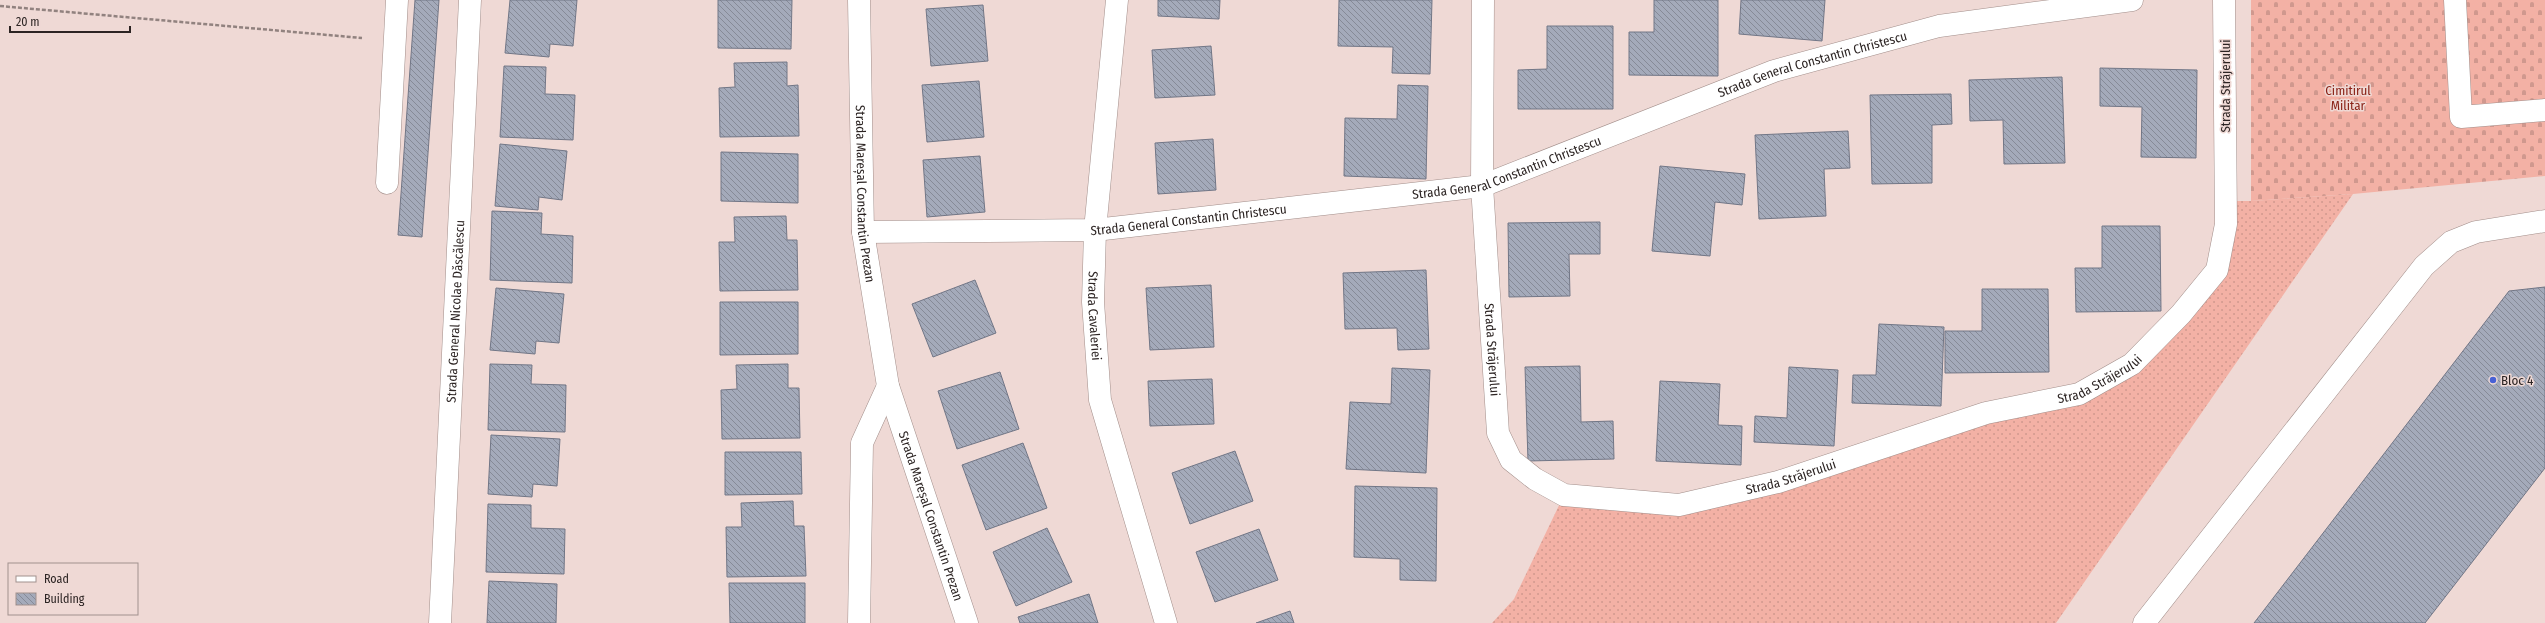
<svg xmlns="http://www.w3.org/2000/svg" width="2545" height="623" viewBox="0 0 2545 623" font-family="'Fira Sans Condensed',sans-serif">
<defs>
<pattern id="grass-dots" width="8" height="8" patternUnits="userSpaceOnUse"><rect width="8" height="8" fill="#f3b1a5"/><path d="M2 2h.1M6 6h.1" fill="none" stroke="#d0988e" stroke-width="1.8" stroke-linecap="round"/></pattern>
<pattern id="cemetery-stones" width="16" height="16" patternUnits="userSpaceOnUse"><rect width="16" height="16" fill="#f3b1a5"/><path d="M2 7V4a2 2 0 0 1 4 0v3zM10 15v-3a2 2 0 0 1 4 0v3z" fill="#d0988e"/></pattern>
<pattern id="building-back-hatch" width="6" height="6" patternUnits="userSpaceOnUse"><rect width="6" height="6" fill="#a4aaba"/><path d="M-1 5l2 2M0 0l6 6M5-1l2 2" fill="none" stroke="#868a97"/></pattern>
</defs>
<rect width="100%" height="100%" fill="#efd9d5"/>
<path fill="url(#grass-dots)" d="M2353 194 2056 623H1492L1514 599 1564 495 1679 505 2079 394 2132 364 2217 270 2226 201H2251Z"/>
<path fill="url(#cemetery-stones)" d="M2251 0H2545V176L2353 194 2251 201Z"/>
<path fill="url(#building-back-hatch)" stroke="#717686" d="M415 0H439L422 237 398 235Z
M510 0H577L573 46 550 44 549 57 505 53Z
M718 0H792L791 49 718 48Z
M1158 0H1220L1219 19 1158 16Z
M1339 0H1432L1430 74 1392 73 1393 47 1338 46Z
M1654 0H1718V76L1629 75V32H1654Z
M1741 0H1825L1822 41 1739 34Z
M983 5 988 61 931 66 926 9Z
M1547 26H1613V109H1518V70L1547 69Z
M1211 46 1215 95 1155 98 1152 50Z
M787 62V86L798 85 799 136 720 137 719 88 735 87 734 63Z
M504 66 546 67 545 94 575 95 573 140 500 137Z
M2100 68 2197 70 2196 158 2141 157 2142 107 2100 106Z
M2062 77 2065 163 2004 164 2003 120 1970 121 1969 80Z
M979 81 984 137 927 142 922 85Z
M1398 85 1428 86 1426 179 1344 176 1345 118 1397 119Z
M1951 94 1952 124 1932 125V183L1872 184 1870 95Z
M1848 131 1850 168 1824 169 1826 216 1759 219 1755 135Z
M1213 139 1216 190 1158 194 1155 143Z
M500 144 567 151 562 200 539 197 538 210 495 206Z
M721 152 798 154V203L721 201Z
M980 156 985 212 927 217 923 160Z
M1660 166 1745 174 1742 205 1715 202 1710 256 1652 251Z
M492 211 542 213 541 234 573 236 572 283 490 280Z
M786 216 787 240H797L798 290 720 291 719 242H735L734 217Z
M1600 222V254H1569L1570 296 1509 297 1508 223Z
M2102 226H2160L2161 311 2076 312 2075 268H2102Z
M1426 270 1429 349 1398 350 1397 328 1345 329 1343 273Z
M975 280 996 333 933 357 912 304Z
M1211 285 1214 347 1150 350 1146 288Z
M2545 287V468L2425 623H2254L2509 291Z
M496 288 564 294 559 343 536 341 535 354 490 350Z
M1982 289H2048L2049 372 1945 373V331H1982Z
M720 302H798V354L720 355Z
M1879 324 1944 327 1941 406 1852 403 1853 375H1876Z
M490 364 532 365 531 384 566 385 565 432 488 430Z
M788 364V388H799L800 438 722 439 721 390 737 389 736 365Z
M1580 366 1581 422 1613 421 1614 459 1528 461 1525 367Z
M1789 367 1838 370 1834 446 1754 442 1755 416 1787 418Z
M1392 368 1430 370 1426 473 1346 469 1350 402 1391 404Z
M1000 372 1019 429 957 449 938 391Z
M1212 379 1214 424 1150 426 1148 381Z
M1660 381 1720 384 1718 425 1742 426 1741 465 1656 461Z
M491 435 560 439 557 486 533 484 532 497 488 494Z
M1023 443 1047 508 986 530 962 465Z
M1235 451 1253 501 1190 524 1172 473Z
M725 452H801L802 494 725 495Z
M1355 486 1437 488 1436 581 1400 580V559L1354 557Z
M793 501 794 526H804L806 576 727 577 726 527H742L741 503Z
M488 504 531 505V528L565 529 564 574 486 572Z
M1047 528 1072 582 1016 606 993 552Z
M1259 529 1278 580 1215 602 1196 552Z
M489 581 557 584 556 623H487Z
M729 583H805V623H730Z
M1089 594 1098 623H1020L1018 617Z
M1290 611 1294 623H1256Z"/>
<g fill="none" stroke-linecap="round" stroke-linejoin="round">
<g stroke="#a28e8a" stroke-width="23">
<g id="minor">
<path id="s1" d="M859 0 863 232 888 386 967 623"/>
<path id="s2" d="M1117 0 1095 230 1093 302 1100 400 1166 623"/>
<path id="s3" d="M1483 0 1482 186 1498 433 1511 460 1535 479 1564 495 1679 505 1778 482 1986 413 2079 394 2132 364 2181 314 2217 270 2226 224 2224 0"/>
<path d="M2455 0 2461 117 2545 110"/>
<path d="M387 183 397 0"/>
<path id="s4" d="M863 232 1095 230 1482 186 1774 71 1939 26 2132 0"/>
<path id="s5" d="M440 623 470 0"/>
<path d="M859 623 862 443 888 386"/>
<path d="M2144 623 2424 266 2451 242 2476 232 2545 221"/>
</g>
</g>
<path stroke="#91827f" stroke-width="2.5" stroke-dasharray="4 2" stroke-linecap="butt" d="M0 6 362 38"/>
<use href="#minor" stroke="#fff" stroke-width="22"/>
</g>
<circle fill="#4861d5" stroke="#efd9d5" stroke-width="1.5" cx="2493" cy="380" r="4"/>
<g text-anchor="middle" stroke-width="3" stroke-linejoin="round" paint-order="stroke">
<g font-size="13" fill="#2c2423" stroke="#efd9d5">
<text dy="5" stroke="none"><textPath href="#s4" startOffset="974">Strada General Constantin Christescu</textPath></text>
<text transform="translate(2225 86) rotate(-90)" y="5">Strada Străjerului</text>
<text dy="5" stroke="none"><textPath href="#s4" startOffset="650">Strada General Constantin Christescu</textPath></text>
<text dy="5" stroke="none"><textPath href="#s1" startOffset="194">Strada Mareșal Constantin Prezan</textPath></text>
<text dy="5" stroke="none"><textPath href="#s4" startOffset="326">Strada General Constantin Christescu</textPath></text>
<text dy="5" stroke="none"><textPath href="#s5" startOffset="312">Strada General Nicolae Dăscălescu</textPath></text>
<text dy="5" stroke="none"><textPath href="#s2" startOffset="317">Strada Cavaleriei</textPath></text>
<text dy="5" stroke="none"><textPath href="#s3" startOffset="350">Strada Străjerului</textPath></text>
<text dy="5" stroke="none"><textPath href="#s3" startOffset="1083">Strada Străjerului</textPath></text>
<text dy="5" stroke="none"><textPath href="#s3" startOffset="758">Strada Străjerului</textPath></text>
<text dy="5" stroke="none"><textPath href="#s1" startOffset="525">Strada Mareșal Constantin Prezan</textPath></text>
</g>
<g font-size="13" fill="#8a2317" stroke="#efd9d5">
<text x="2348" y="95">Cimitirul<tspan x="2348" dy="15">Militar</tspan></text>
</g>
<g font-size="13" fill="#2c2423" stroke="#efd9d5" text-anchor="start">
<text x="2501" y="385">Bloc 4</text>
</g>
</g>
<rect x="8" y="563" width="130" height="52" fill="#efd9d5" stroke="#a1918e"/>
<rect x="16" y="576" width="20" height="6" fill="#ffffff" stroke="#a1918e"/>
<text x="44" y="583" font-size="12" fill="#2c2423">Road</text>
<rect x="16" y="593" width="20" height="12" fill="url(#building-back-hatch)" stroke="#a1918e"/>
<text x="44" y="603" font-size="12" fill="#2c2423">Building</text>
<path d="M10 26v6h120v-6" fill="none" stroke="#2c2423" stroke-width="2"/>
<text x="16" y="26" font-size="12" fill="#2c2423" stroke="#efd9d5" stroke-width="3" paint-order="stroke">20 m</text>
</svg>
